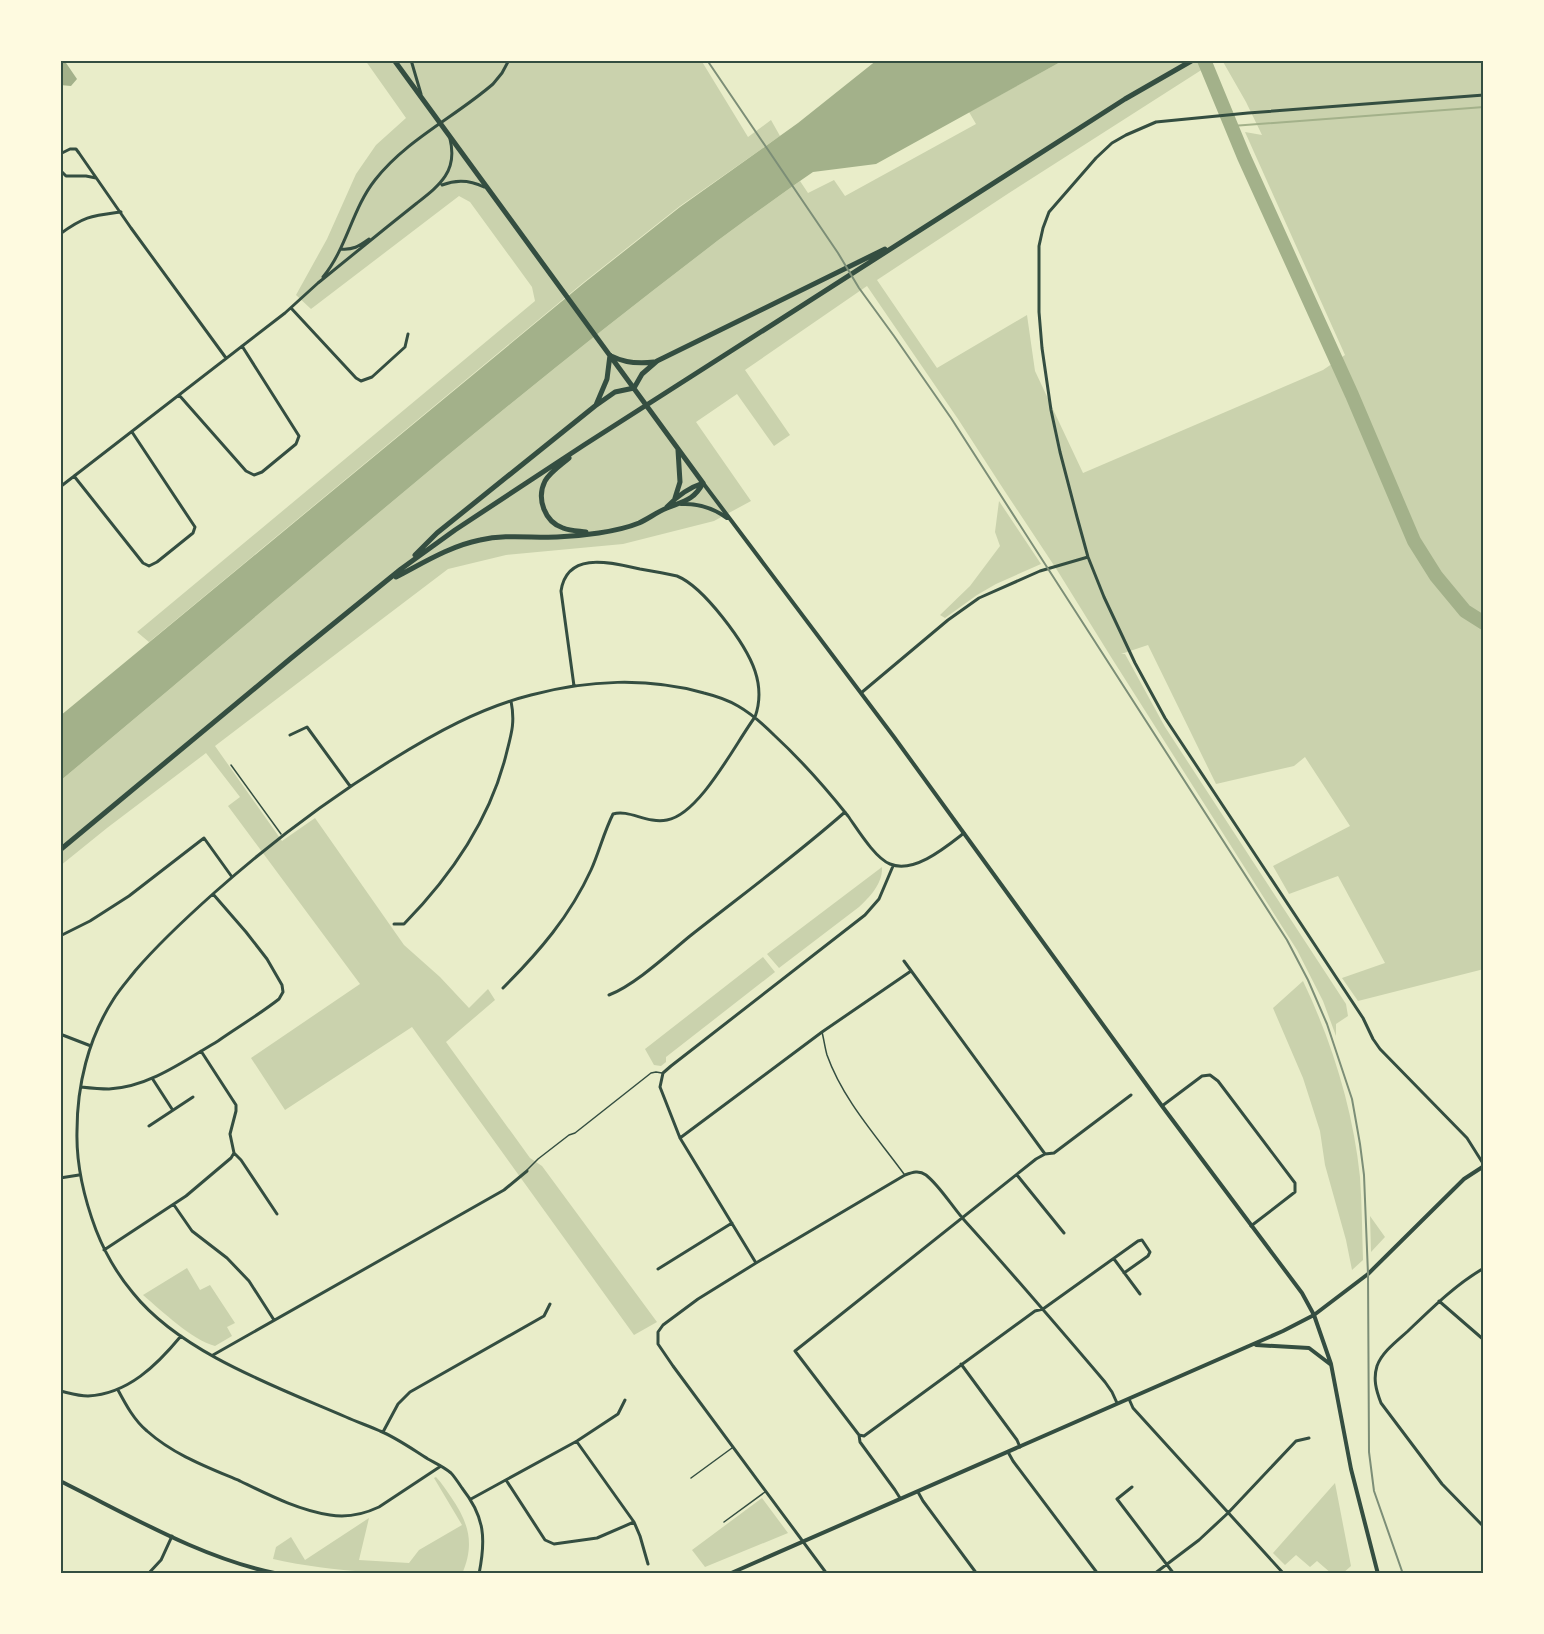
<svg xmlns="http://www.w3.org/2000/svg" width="1544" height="1634" viewBox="0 0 1544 1634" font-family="Roboto,sans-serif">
<rect width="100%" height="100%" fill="#e9edc9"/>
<path fill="#cad2ad" d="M365 60H701L748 137 771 120 780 136 680 206 584 282 149 642 137 632 535 301 532 287 470 202 459 196 311 309 296 295 327 239 356 174 376 145 406 118Z
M1064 60H1217L1009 193 877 280 937 368 1027 315 1035 371 1083 473 1323 370 1345 355 1245 132 1262 135 1246 102 1222 60H1484V969L1358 1001 1342 978 1385 963 1338 876 1289 894 1273 866 1350 826 1305 757 1294 766 1216 784 1148 645 1121 654H1125L1165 727 1346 1004 1348 1016 1336 1024V1036L1323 1001 1297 950 1111 657 1057 570 1004 490 958 419 867 286 745 370 790 435 774 446 737 394 696 422 751 501 714 521 623 544 506 555 448 569 215 746 282 841 315 818 404 945 440 977 469 1008 488 989 495 1000 446 1042 530 1158 542 1166 657 1322 634 1335 412 1027 285 1110 251 1058 360 984 228 806 240 797 206 753 107 828 60 866V781C274 603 482 420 703 252 735 227 768 204 800 181L808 193 834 180 845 196 976 124 969 112Z
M999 501 1041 564 996 584 977 595 945 618 940 615 970 586 1000 546 995 532Z
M882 867C883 883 870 897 859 907L779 968 767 954Z
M763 957 775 972 666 1057V1062L661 1066 654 1065 645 1049Z
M1303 981C1332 1042 1353 1109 1360 1177 1362 1205 1362 1232 1363 1260L1352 1270 1346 1240 1325 1165 1320 1131 1303 1078 1273 1008Z
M1370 1216 1385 1237 1371 1252Z
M187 1268 200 1290 210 1285 235 1323 227 1327 232 1336 215 1346C192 1340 162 1311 143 1295Z
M436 1477C442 1483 446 1490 451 1497 469 1523 475 1544 462 1574 399 1574 335 1573 273 1559L276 1547 291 1537 305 1560 369 1518 359 1560 409 1563 419 1550 462 1525 434 1478Z
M1335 1483 1351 1566 1342 1574H1332L1317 1561 1310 1567 1296 1555 1285 1565 1273 1553Z
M762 1498 788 1533 705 1567 692 1550Z"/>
<path fill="#a3b18a" d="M60 60H64L77 79 71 86 60 85Z
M877 60H1064L876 164 813 172 800 181C768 204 735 227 703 252 482 420 274 603 60 781V716L584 283 680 207 798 123Z"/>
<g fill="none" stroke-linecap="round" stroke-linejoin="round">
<path stroke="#a3b18a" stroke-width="2" d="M1232 126 1484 107"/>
<path stroke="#a3b18a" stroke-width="14" d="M1204 60 1244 157 1352 395 1414 541 1436 576 1465 611 1484 623"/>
<path stroke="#344e41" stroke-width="1.5" d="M231 765 281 834
M822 1032C824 1040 825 1048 827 1055 843 1100 877 1137 904 1174
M527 1170 538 1159 569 1135 575 1133 651 1073 656 1072 662 1073
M691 1478 732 1448
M724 1522 765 1492"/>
<path stroke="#344e41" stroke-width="3" d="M411 60 421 94
M1484 95 1248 113 1156 122 1126 135 1112 143 1096 158 1049 212 1043 228 1039 246V312L1042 348 1051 410 1060 452 1077 517 1088 557 1104 597 1135 663 1165 718 1363 1018 1373 1039 1380 1049 1467 1138 1484 1165
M60 154 70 149H76L79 153 131 228 226 358
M60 170 66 176H86L96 178
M442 185C457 179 470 180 484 187
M387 227C397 219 407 211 417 203 440 185 458 171 450 139
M60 234C85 216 91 216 121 212
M341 249C354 250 359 246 369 239
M323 277C347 248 352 209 375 180 406 140 455 117 493 84L502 73 509 60
M291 308 356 378 361 381 372 377 405 347 408 334
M179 395 246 471 254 475 262 472 296 444 299 436 242 346
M74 476 143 563 149 566 157 562 193 533 195 527 132 432
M60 487 285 313 318 283 387 227
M861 693 948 620 979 598 1040 571 1088 557
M290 735 307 727 350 786
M394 924H404C452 875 491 819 507 751 512 732 515 721 511 701
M60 936 90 921 129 896 204 838 232 877
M904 961 1045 1154
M503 988C539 952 570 916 591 870 599 852 604 832 613 814 629 809 647 824 667 820 700 814 735 744 755 717 760 703 760 686 755 671 746 644 704 587 677 576 664 573 652 571 640 569 612 563 567 550 561 591L574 686
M609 995C635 985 668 954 690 936 742 895 795 856 845 812
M60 1034 91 1046
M152 1078 172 1109
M81 1087C90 1088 100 1089 109 1089 149 1087 184 1061 218 1041 238 1027 260 1014 279 999L283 992 282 985 267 959 246 932 213 894
M1162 1106 1202 1076 1210 1075 1218 1081 1295 1183V1192L1251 1226
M149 1126 193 1097
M680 1138 822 1032 911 971
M234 1153 241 1160 277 1214
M1017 1175 1064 1233
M60 1178 79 1175
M174 1205 192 1231 227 1258 249 1281 274 1320
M104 1250 186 1196 231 1158 234 1153 230 1134 236 1111V1105L201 1051
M1114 1259 1140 1294
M756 1263 680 1138 660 1087 663 1073 671 1066 865 915 879 899 893 866
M1484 1268C1455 1285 1432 1308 1408 1331 1397 1341 1382 1352 1377 1366 1373 1379 1376 1390 1381 1403L1442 1484 1484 1527
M658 1269 732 1223
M1124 1273 1148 1256 1150 1252 1142 1240 1138 1241 1043 1309 1035 1311 864 1436 859 1435 795 1351 1036 1159 1045 1154 1054 1153 1131 1095
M1439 1301 1484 1340
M213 1355 504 1190 527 1171
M961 1364 1017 1440 1020 1447
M118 1390C126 1405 134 1420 147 1431 174 1455 207 1467 240 1481 269 1495 298 1510 330 1515 347 1518 364 1514 379 1507L441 1466
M60 1391C69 1393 78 1396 88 1396 128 1394 157 1365 181 1336
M1129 1399 1133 1408 1284 1574
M383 1432 398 1404 410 1392 544 1316 550 1304
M859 1435 860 1442 895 1490 900 1498
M577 1442 634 1522 640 1536 648 1564
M1008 1452 1013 1461 1098 1574
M506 1480 545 1540 554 1544 597 1538 634 1522
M1132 1487 1117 1499 1174 1574
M918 1492 923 1501 977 1574
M471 1499 577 1441 618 1414 625 1400
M148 1574 161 1560 172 1536
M479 1574C486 1539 485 1517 462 1488 460 1485 454 1476 451 1473 444 1467 435 1463 428 1459 412 1449 397 1438 380 1431 369 1426 357 1422 346 1417 277 1387 181 1353 133 1293 117 1274 105 1253 96 1230 84 1198 76 1166 77 1131 77 1086 88 1039 113 1000 119 990 128 980 135 971 159 943 186 918 214 893 269 844 327 800 390 761 435 733 480 708 531 695 587 680 648 677 704 693 716 696 728 700 738 706 752 714 763 724 774 735 801 760 825 787 848 816 858 830 875 858 890 864 914 874 946 847 964 833
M827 1574 673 1366 658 1344V1332L663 1325 698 1299 756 1263 905 1175C913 1172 919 1170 926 1175 940 1186 953 1208 965 1221 1013 1274 1059 1328 1105 1382L1112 1392 1117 1403
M1154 1574 1199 1540 1228 1513 1296 1441 1309 1438"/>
<path stroke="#344e41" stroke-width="4" d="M703 483 894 737 1162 1106 1302 1293 1314 1315 1331 1364 1351 1469 1378 1574
M681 504C698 503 713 508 727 518
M1256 1345 1309 1348 1330 1364
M60 1481C129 1515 202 1559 279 1574
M729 1574 1283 1331 1314 1315 1368 1274 1464 1179 1484 1166"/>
<path stroke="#344e41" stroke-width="5" d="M394 60 703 483
M611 356C625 363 639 364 654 362
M634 388 642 374 657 361 885 249
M596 405 607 379 610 355
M569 458C561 465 550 472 545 481 536 499 545 522 563 528 570 531 579 531 586 532
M675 498 680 482 678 450
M667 507C677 496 688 488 703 483
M415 555 437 533 595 406 615 392 634 388
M396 577C423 563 450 546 480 540 506 534 531 538 557 537 581 536 617 532 639 523 648 519 657 512 667 508 684 501 694 500 703 483
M60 850 290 659 401 569 455 530 584 445 1125 99 1193 60"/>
<path stroke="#7c8e77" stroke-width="2" d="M707 60 838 253 859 288 894 336 951 418 1287 940 1308 980 1327 1024 1352 1099 1360 1144 1364 1175 1368 1274 1369 1452 1374 1491 1403 1574"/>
</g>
<rect width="1544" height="1634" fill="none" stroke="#fefae0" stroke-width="123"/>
<rect x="62" y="62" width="1420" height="1510" fill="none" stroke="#344e41" stroke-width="2"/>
</svg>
